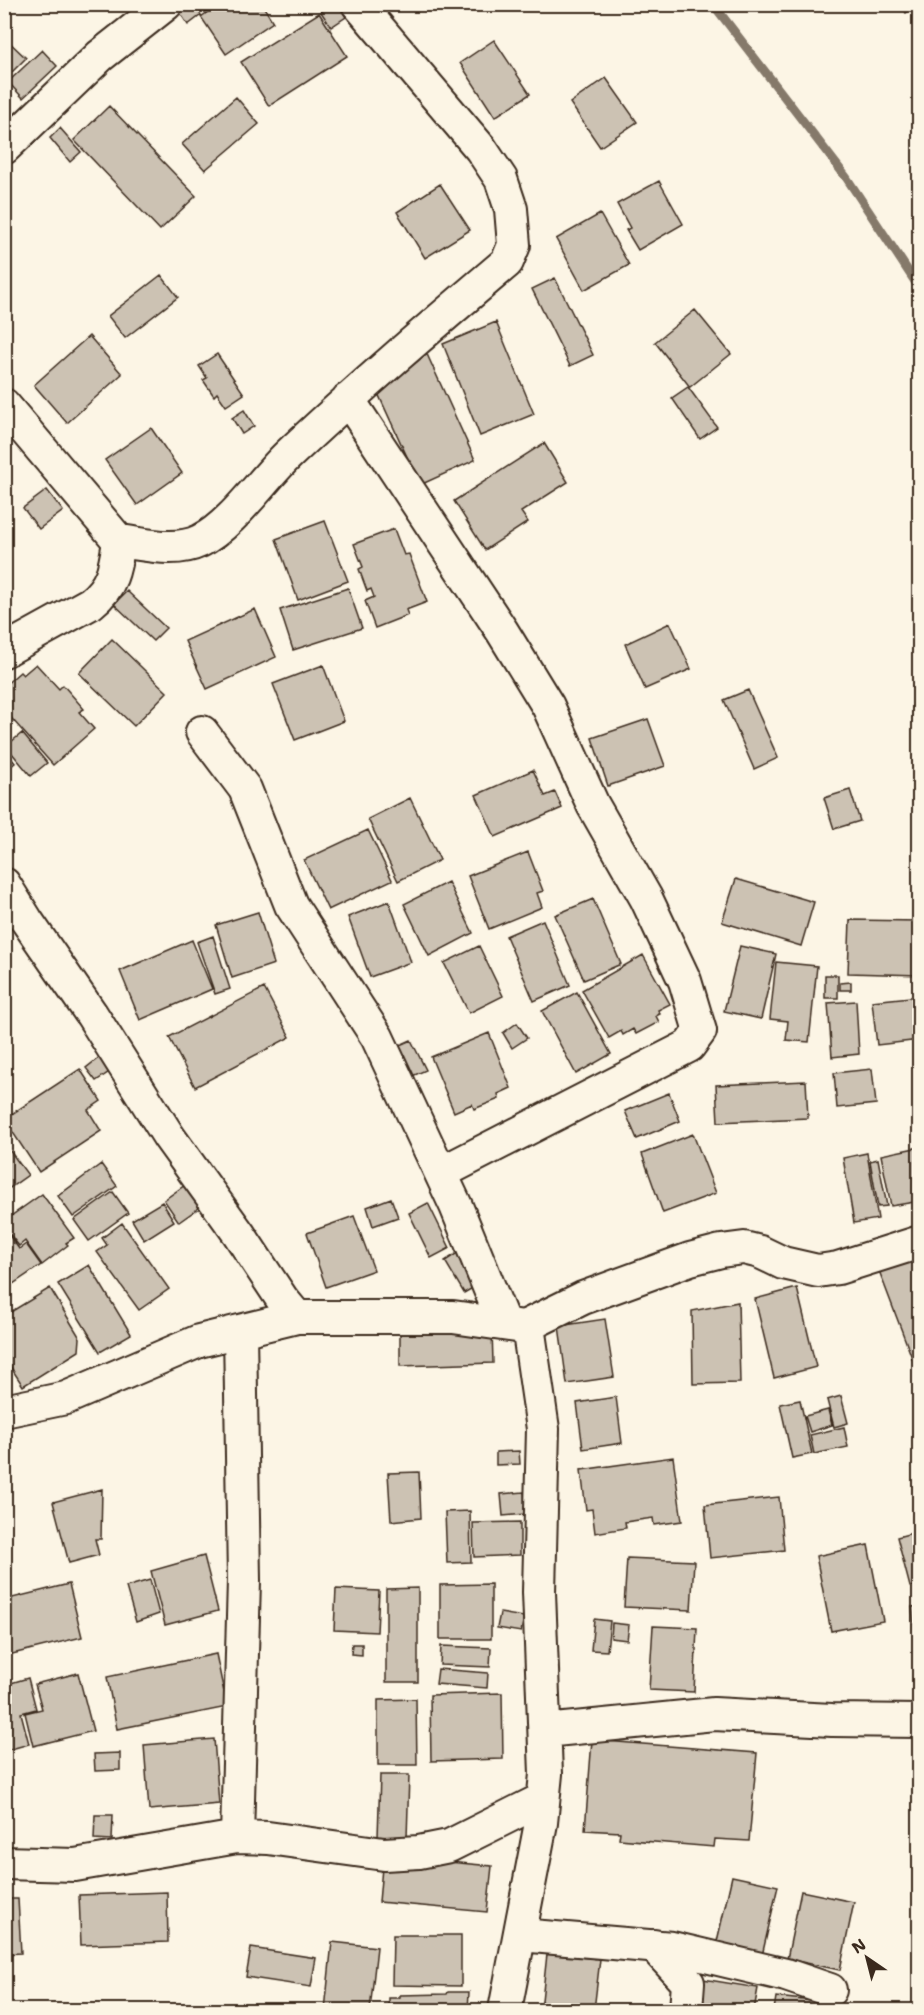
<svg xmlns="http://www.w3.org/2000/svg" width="924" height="2015" viewBox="0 0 924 2015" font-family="'Shantell Sans',sans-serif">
<rect width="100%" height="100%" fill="#fcf5e5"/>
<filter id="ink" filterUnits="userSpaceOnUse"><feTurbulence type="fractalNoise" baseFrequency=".0167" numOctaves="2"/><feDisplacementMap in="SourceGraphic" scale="12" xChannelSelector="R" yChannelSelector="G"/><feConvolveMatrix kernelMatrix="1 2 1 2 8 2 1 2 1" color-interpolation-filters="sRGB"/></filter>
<g filter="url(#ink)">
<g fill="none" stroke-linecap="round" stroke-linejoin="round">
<path stroke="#85796b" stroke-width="9" d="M713 4 846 177 920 289"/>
</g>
<path fill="#ccc2b3" stroke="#3b2a1e" stroke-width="1.5" d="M180 4H194L201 15 188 25 176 7Z
M219 4H262L273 22 226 54 201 17Z
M332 4H338L346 17 331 27 321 12Z
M901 4H919L906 13Z
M319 13 347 56 269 106 241 62Z
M4 37 26 58 7 77 4 74Z
M494 40 530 94 495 117 460 63Z
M42 50 57 66 23 98 8 82Z
M606 78 637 122 600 147 570 103Z
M236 97 259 124 205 170 182 144Z
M109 106 196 196 160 230 74 140Z
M60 128 81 152 70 162 50 138Z
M659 181 683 224 638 250 626 230 630 228 617 204Z
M440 184 470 230 425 258 397 212Z
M600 214 629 265 584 290 556 239Z
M161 275 178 297 125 338 108 316Z
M555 278 593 355 570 366 532 289Z
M695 310 731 354 690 387 655 342Z
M496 322 534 414 480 436 443 344Z
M89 336 122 374 67 423 34 385Z
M426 352 475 460 420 485 376 389 395 380 391 368Z
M217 354 244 394 226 406 217 393 214 396 203 380 207 378 199 366Z
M688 387 717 427 700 439 672 398Z
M244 410 254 426 242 434 232 418Z
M151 428 182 473 137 505 105 460Z
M544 443 568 482 521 512 528 522 485 550 454 501Z
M47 490 63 511 39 529 23 508Z
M325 521 348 581 298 600 276 539Z
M394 529 404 555 409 554 427 602 406 610 408 615 375 628 365 601 374 597 371 589 367 591 359 569 363 567 354 544Z
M348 588 362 628 293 650 280 610Z
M127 591 166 628 153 641 114 604Z
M255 609 276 657 207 689 185 641Z
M670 623 691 669 645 689 625 644Z
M112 639 167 692 134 726 79 673Z
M36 664 59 689 63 685 84 709 79 712 94 729 53 765 4 710V686L20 672 23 675Z
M323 665 344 721 295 740 273 684Z
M748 690 778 758 754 769 724 700Z
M648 719 665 766 608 786 592 738Z
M22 733 47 763 31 776 6 746Z
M4 749 15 763 4 772Z
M533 770 545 796 555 792 562 808 495 837 476 795Z
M850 790 860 821 834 829 824 798Z
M410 798 440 860 398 881 368 819Z
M368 830 392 880 328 910 304 860Z
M528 852 543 891 537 893 542 907 489 929 468 876Z
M736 879 814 902 801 946 722 922Z
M448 882 473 933 429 956 404 904Z
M593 899 621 964 584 980 555 915Z
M389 901 411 962 370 977 348 917Z
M258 912 274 964 232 978 216 925Z
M543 920 570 985 534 1001 506 936Z
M850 920 920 921V975L848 973Z
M213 936 230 989 215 994 197 942Z
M192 940 212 989 140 1020 120 971Z
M479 946 503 996 469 1013 444 963Z
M740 946 776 954 761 1019 724 1011Z
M643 955 670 1004 658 1010 660 1014 656 1016 659 1022 636 1034 633 1029 623 1035 621 1031 609 1038 582 990Z
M776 962 817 966 809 1042 786 1040 788 1021 770 1019Z
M825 975H838V998H825Z
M851 982V990H840V983Z
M264 988 290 1037 195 1087 169 1037Z
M577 992 611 1054 576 1074 542 1011Z
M920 996V1040L877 1045 872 1001Z
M856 1001 859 1054 832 1057 828 1003Z
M517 1023 527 1038 512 1048 503 1033Z
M489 1033 511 1088 498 1094 499 1099 474 1109 472 1104 454 1112 431 1057Z
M411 1040 426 1070 408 1078 393 1048Z
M101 1056 112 1070 96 1081 86 1068Z
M80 1069 101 1101 88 1110 101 1131 39 1172 4 1119Z
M872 1069 876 1104 837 1108 834 1073Z
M806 1081 808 1118 718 1122 716 1085Z
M669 1093 680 1121 637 1139 625 1111Z
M693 1134 716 1193 663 1213 642 1154Z
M4 1143 28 1175 4 1192Z
M920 1147V1201L891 1206 881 1155Z
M867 1153 878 1219 854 1223 843 1158Z
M878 1159 887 1206 878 1207 870 1161Z
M101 1164 117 1186 73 1217 58 1196Z
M195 1178 210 1200 179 1222 164 1200Z
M113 1192 128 1213 89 1241 74 1220Z
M42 1194 74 1238 66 1243 68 1245 42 1265 25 1241 19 1246 4 1227V1221Z
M391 1198 398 1217 373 1226 367 1207Z
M162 1202 174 1221 144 1240 132 1220Z
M428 1203 450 1248 431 1258 409 1213Z
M354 1216 374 1270 326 1287 307 1233Z
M122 1223 169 1289 139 1310 97 1252 107 1245 102 1238Z
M4 1228 19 1249 26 1244 41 1265 4 1290Z
M459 1252 478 1285 464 1293 445 1261Z
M912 1255 920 1276V1379L878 1268Z
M89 1265 131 1334 100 1352 58 1284Z
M50 1288 80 1338 79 1351 23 1386 4 1357V1352L7 1351 4 1347V1316Z
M797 1288 816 1367 774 1378 755 1299Z
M738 1302 740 1383 693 1384 692 1311Z
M605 1319 614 1377 567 1384 559 1326Z
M492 1329 493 1363 400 1366V1332Z
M841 1396 848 1423 834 1427 827 1400Z
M616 1397 622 1443 583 1449 577 1403Z
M800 1400 812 1454 792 1458 780 1404Z
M828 1410 832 1425 810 1432 805 1416Z
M844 1427 848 1447 814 1454 810 1435Z
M519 1451 520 1464 496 1465V1452Z
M673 1457 682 1521 654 1525 653 1518 625 1522 626 1528 595 1533 592 1509 586 1510 581 1470Z
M419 1472 421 1518 391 1521 388 1473Z
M102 1489 101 1539H95L99 1555 69 1563 53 1502Z
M524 1492 526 1514 503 1516 501 1494Z
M779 1497 784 1550 710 1558 705 1505Z
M470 1511 471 1562 447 1563 445 1512Z
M520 1522V1555L474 1557 473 1523Z
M920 1531V1585L910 1587 897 1537Z
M868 1545 883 1621 831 1631 816 1556Z
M204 1556 218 1611 165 1625 151 1571Z
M627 1558 694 1561 691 1610 624 1607Z
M150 1580 159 1614 136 1622 126 1587Z
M69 1584 82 1637 4 1656V1600Z
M491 1584V1639H440V1585Z
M418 1588V1682H386V1589Z
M336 1589 379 1591 377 1632 334 1630Z
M920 1606V1680H919L912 1607Z
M500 1613 524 1617 521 1632 497 1628Z
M594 1619 610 1621 607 1651 591 1650Z
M612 1623 629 1625 627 1640 611 1638Z
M653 1626 697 1628 694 1692 649 1690Z
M352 1644H362V1655L351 1654Z
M441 1646 491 1648 490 1667 440 1665Z
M216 1654 227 1707 117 1729 107 1677Z
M438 1669 488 1673 487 1688 436 1684Z
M78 1673 93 1731 33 1746 25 1713 42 1709 35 1684Z
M28 1678 36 1709 21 1713 29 1744 4 1751V1685Z
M502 1693 503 1759 431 1761 430 1695Z
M416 1699 417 1765H378V1700Z
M214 1739 219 1804 149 1810 144 1745Z
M592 1740 757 1753 749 1841 715 1839 714 1847 619 1839 620 1832 585 1830Z
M120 1753V1770L95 1771 94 1754Z
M380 1775H409L407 1838 378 1837Z
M95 1815H113L112 1840 94 1839Z
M383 1856 492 1866 487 1912 379 1902Z
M732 1876 778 1886 761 1960 715 1950Z
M801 1891 854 1902 840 1970 787 1959Z
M167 1892 168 1942 81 1945 79 1895Z
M4 1899H18L21 1953 4 1954Z
M393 1935H461V1986L392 1985Z
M332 1942 377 1947 370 2010H325Z
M251 1948 316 1958 311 1987 246 1977Z
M547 1954 600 1959 594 2010H541Z
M703 1979 758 1988 754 2010H699Z
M448 1992H469L468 2010H389V1998H400V1995L447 1994Z
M776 1997 840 2004 839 2010H774Z"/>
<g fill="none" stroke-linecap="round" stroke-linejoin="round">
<g stroke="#3b2a1e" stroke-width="36">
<path id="minor" d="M4 148 100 56 166 4
M348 399 502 631 548 706 593 805 646 898 685 981 700 1031 689 1046 441 1173
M4 405 119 541C145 544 175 553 200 541 231 526 262 480 288 455 359 388 433 325 507 262L514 245 511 209 501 179 481 149 358 4
M4 651 91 603C113 586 115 567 119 541
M202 732 245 789 291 905 377 1037 456 1206 504 1324
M4 884 27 921 92 1015 169 1137 239 1234 282 1299 297 1317
M4 1411 66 1398 199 1341 297 1317H453L524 1327 583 1298 690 1259 721 1251 744 1248 760 1252 783 1263 818 1271 838 1268 920 1242
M545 1731 714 1714 832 1720 920 1721
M237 1837 244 1580 240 1331
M4 1863 75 1865 237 1837 268 1838 384 1854 419 1852 449 1846 543 1799
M520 1935 672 1948 786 1975 830 1990
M654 1946 688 1983 686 2010
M505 2010 541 1823 546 1774 539 1592 543 1429 528 1326"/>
</g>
<use href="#minor" stroke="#fcf5e5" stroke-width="32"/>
</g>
</g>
<rect width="924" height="2015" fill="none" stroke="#fcf5e5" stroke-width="24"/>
<rect x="12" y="12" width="900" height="1991" fill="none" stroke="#3b2a1e" stroke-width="2" filter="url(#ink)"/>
<g transform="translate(867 1958) rotate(325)" stroke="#fcf5e5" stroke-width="4.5" paint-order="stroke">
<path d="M0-4.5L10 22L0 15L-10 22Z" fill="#3b2a1e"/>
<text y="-9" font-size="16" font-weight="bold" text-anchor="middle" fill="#3b2a1e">N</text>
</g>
</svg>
